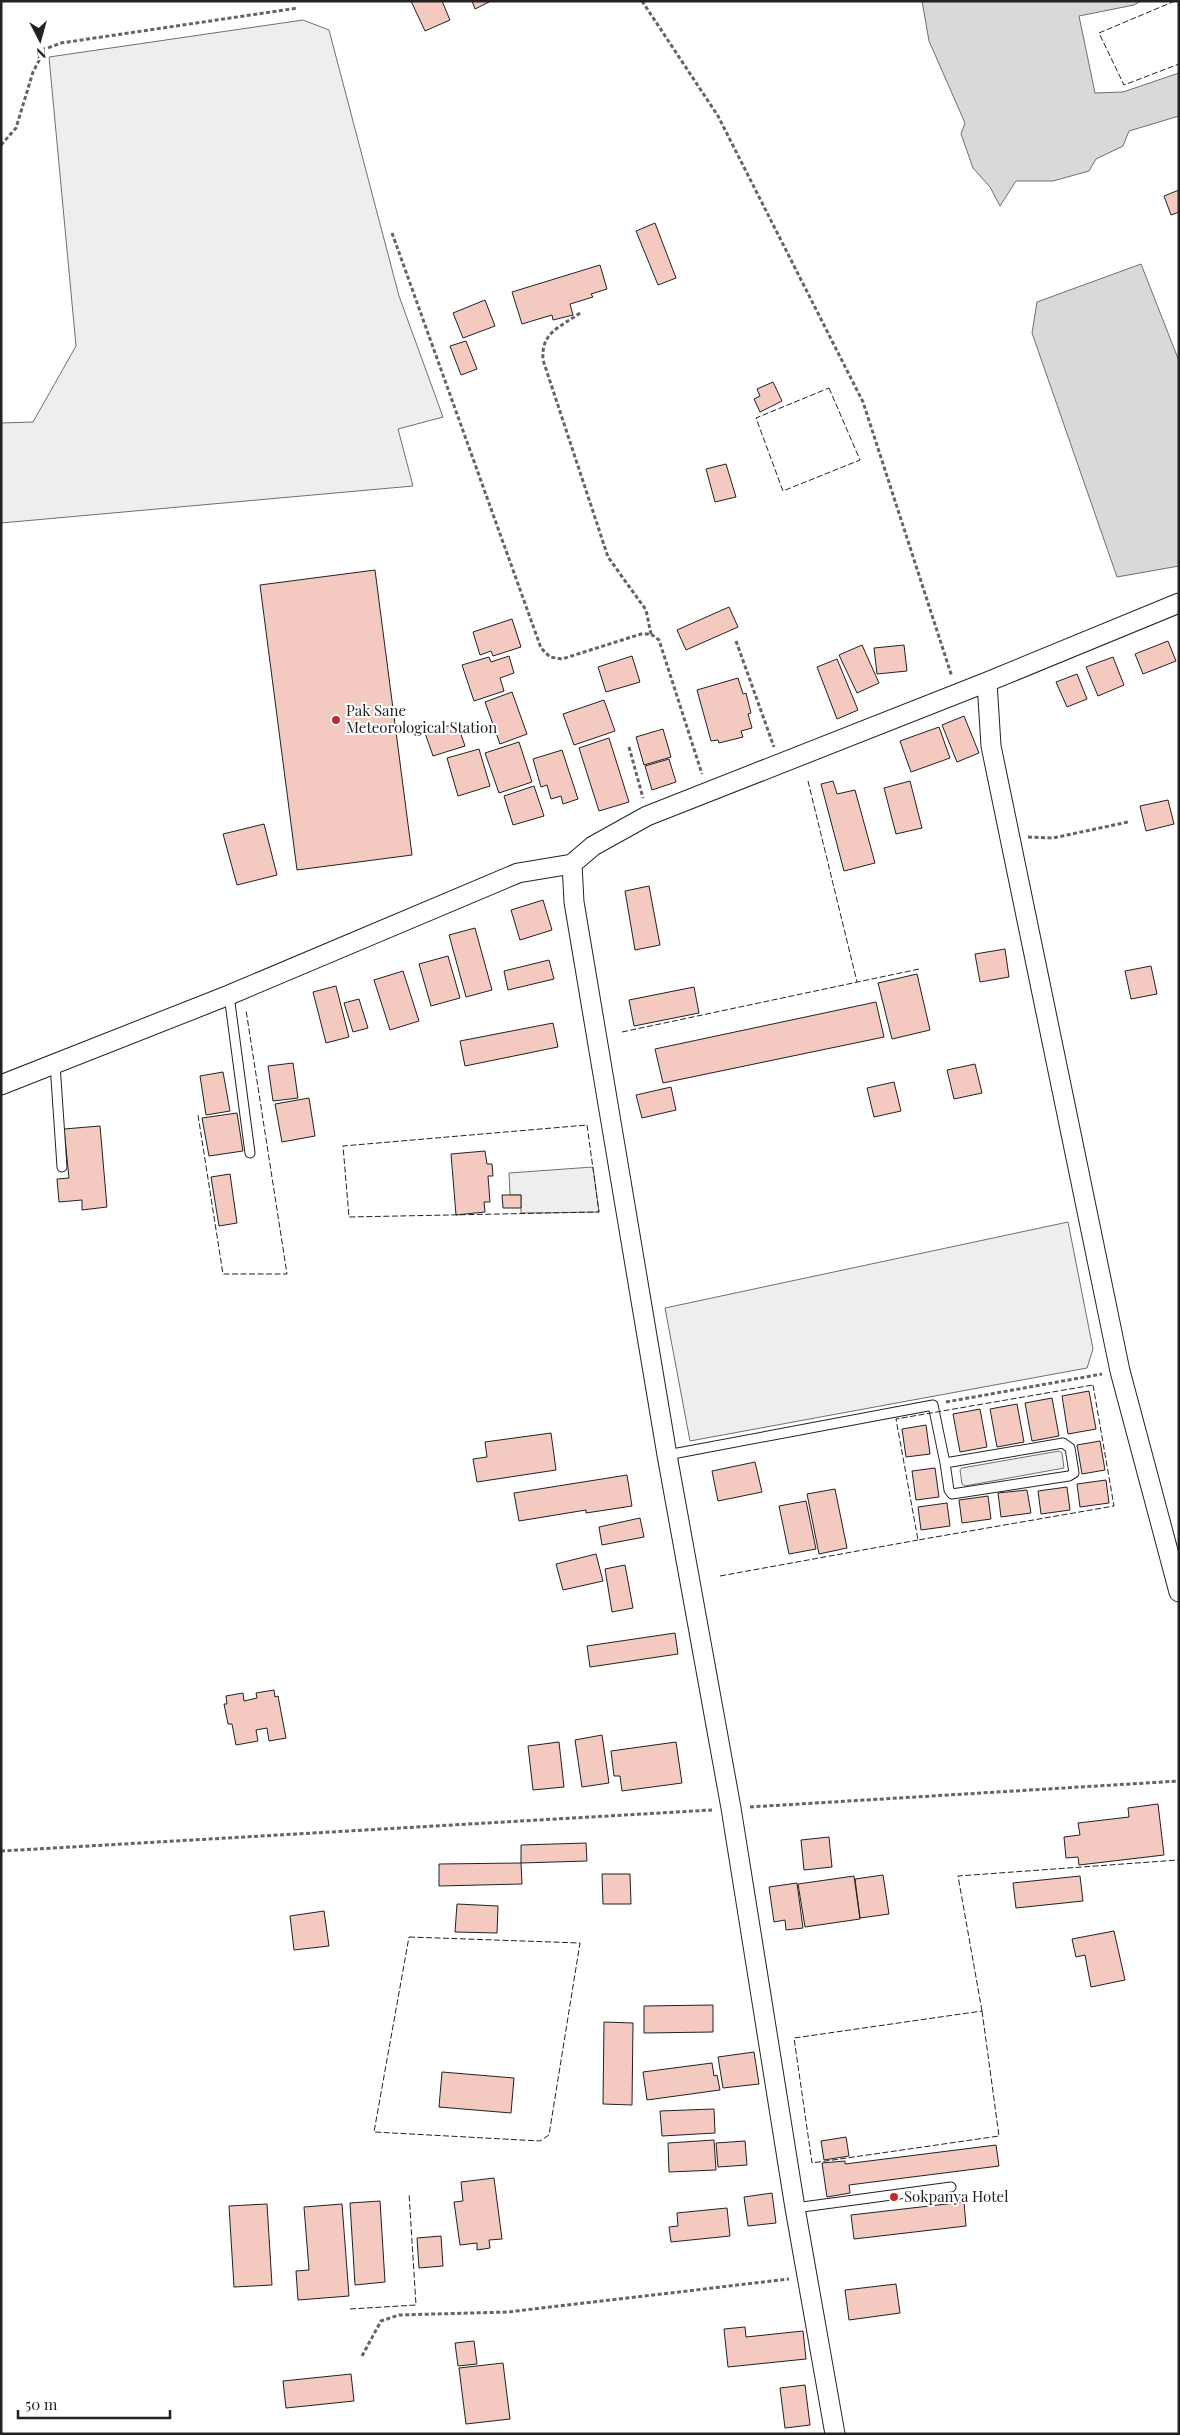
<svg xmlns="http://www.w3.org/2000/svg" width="1180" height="2435" viewBox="0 0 1180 2435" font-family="'Playfair Display',serif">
<rect width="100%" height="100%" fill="#fff"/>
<path fill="#eee" stroke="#6f6f6f" d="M303 20 329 30 399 296 443 417 398 429 413 486 1 523V423L33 422 76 346 49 57Z
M593 1167 599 1212 521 1213V1195H510L509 1173Z
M1068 1222 1093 1349 1087 1368 690 1441 665 1308Z
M1059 1451 1062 1453 1064 1468 965 1486 962 1484 960 1470 962 1468Z"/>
<path fill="#d9d9d9" stroke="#6f6f6f" d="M922 1H1141L1134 5 1079 16 1095 93 1123 92 1179 73V116L1129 131 1123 146 1096 159 1089 171 1053 181H1016L1000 206 990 187 973 168 961 134 965 123 929 41Z
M1141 264 1179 361V566L1117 577 1032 333 1037 302Z"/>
<path fill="#f3c9c0" stroke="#222" d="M411 1H442L450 20 425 31Z
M472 1H491L475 9Z
M1179 190V212L1171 215 1164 196Z
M655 223 676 278 658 285 636 231Z
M600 265 607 289 591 294 593 297 570 304 573 315 553 320 552 315 522 324 512 292Z
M485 300 495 326 463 338 453 313Z
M466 341 477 369 461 375 450 346Z
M773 382 782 401 760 412 754 399 760 396 757 389Z
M726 464 736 497 715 502 706 469Z
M375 570 412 855 297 870 260 585Z
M729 607 738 627 686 650 677 630Z
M512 619 521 647 493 656 491 651 480 655 473 632Z
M1168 641 1176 661 1143 674 1135 654Z
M862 645 879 683 857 693 839 655Z
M904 645 907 671 877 674 874 648Z
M509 656 514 673 500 678 504 691 474 701 462 665 489 657 491 662Z
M632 656 640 682 606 692 598 667Z
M1113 657 1124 685 1098 696 1086 667Z
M837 659 858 710 837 719 817 667Z
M1077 674 1087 699 1067 707 1056 682Z
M738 678 743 694 746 693 751 713 748 714 752 728 741 731 743 737 719 743 718 740 711 741 697 690Z
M512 692 527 734 500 744 485 702Z
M604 700 615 731 574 745 563 714Z
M964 716 979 753 957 762 942 725Z
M457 723 465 746 433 756 425 733Z
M939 727 950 758 911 772 900 741Z
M663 729 671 757 644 765 636 737Z
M609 738 629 802 599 811 579 748Z
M519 742 532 782 499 793 485 753Z
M479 749 490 786 458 796 447 758Z
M562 750 578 799 563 804 561 796 551 799 547 785 541 787 533 759Z
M669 759 676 782 652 790 645 766Z
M833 781 837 794 855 790 875 863 844 871 821 784Z
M910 781 922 828 896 834 884 788Z
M534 786 544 816 513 825 504 796Z
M1168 800 1174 824 1146 831 1140 806Z
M264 824 277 875 237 885 223 834Z
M649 886 660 945 635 950 625 891Z
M543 900 552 930 520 940 511 910Z
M475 928 492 990 466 997 449 935Z
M1005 949 1009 977 980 982 975 954Z
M448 956 460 998 431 1006 419 964Z
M549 960 554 979 508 990 504 971Z
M1151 966 1157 994 1131 999 1125 971Z
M403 971 419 1021 390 1030 374 980Z
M917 974 930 1030 892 1039 878 983Z
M336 986 349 1037 326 1043 313 992Z
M694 987 699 1013 634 1026 629 1000Z
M359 999 368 1028 353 1032 344 1003Z
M876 1002 884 1037 663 1083 655 1049Z
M553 1023 558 1047 465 1066 460 1041Z
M293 1063 298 1098 273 1101 268 1066Z
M975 1064 982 1093 954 1099 947 1070Z
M223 1072 230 1111 206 1115 200 1076Z
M894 1082 901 1111 874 1117 867 1088Z
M671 1087 676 1110 642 1118 636 1095Z
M309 1098 315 1136 282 1142 275 1104Z
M237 1113 243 1151 209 1156 202 1118Z
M100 1126 107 1207 82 1210V1200L59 1202 57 1179 69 1178 64 1129Z
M485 1151 487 1164H492L493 1176H488L490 1202H484L485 1212 456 1215 451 1154Z
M230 1174 237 1223 219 1226 211 1177Z
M502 1195H521V1208H503Z
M1089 1391 1096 1429 1068 1434 1062 1396Z
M1052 1398 1059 1436 1032 1441 1025 1403Z
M1017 1404 1024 1442 997 1447 990 1409Z
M980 1409 987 1447 960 1452 953 1414Z
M926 1425 930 1454 906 1457 902 1429Z
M551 1433 556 1470 477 1482 473 1459 487 1457 485 1442Z
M1100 1441 1105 1470 1082 1474 1077 1445Z
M755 1462 762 1492 718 1501 712 1471Z
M935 1468 939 1497 916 1500 912 1471Z
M627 1475 632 1506 586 1513V1510L519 1521 514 1493Z
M1106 1480 1109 1503 1080 1507 1077 1484Z
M1067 1487 1070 1510 1041 1514 1038 1491Z
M835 1489 847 1548 819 1554 807 1494Z
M1027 1490 1031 1513 1001 1517 998 1493Z
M988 1496 991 1519 962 1523 959 1500Z
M806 1501 816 1549 789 1554 779 1506Z
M947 1503 950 1526 921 1530 918 1507Z
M640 1518 644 1537 602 1545 599 1527Z
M596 1554 603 1581 563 1590 556 1564Z
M625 1565 633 1608 612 1612 605 1569Z
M675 1633 678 1654 590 1667 587 1646Z
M274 1690 275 1697 278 1696 286 1738 269 1741 267 1728 256 1730 258 1741 236 1745 232 1724H228L224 1704H227L226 1696 243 1693 244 1701 257 1698 256 1693Z
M602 1735 609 1783 582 1787 575 1740Z
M559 1742 564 1787 533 1790 528 1746Z
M676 1742 682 1783 622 1791 620 1776H614L611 1751Z
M1158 1804 1164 1855 1079 1865 1078 1857 1066 1858 1064 1837 1080 1835 1078 1823 1129 1817 1128 1808Z
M829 1837 832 1867 804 1870 801 1840Z
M586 1843 587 1861 521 1863V1845Z
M521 1863 522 1884 439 1886V1864Z
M602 1874H630L631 1904H603Z
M883 1875 889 1914 860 1918 855 1879Z
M854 1876 860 1919 805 1927 798 1884Z
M1080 1876 1083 1901 1016 1908 1013 1883Z
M797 1883 803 1928 786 1930 785 1920 774 1922 769 1887Z
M457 1904 498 1906 497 1933 455 1932Z
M324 1911 329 1946 294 1950 290 1916Z
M1114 1931 1125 1980 1091 1987 1085 1955 1076 1957 1072 1939Z
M713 2005V2032L644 2033V2006Z
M604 2022 633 2023 632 2105 603 2104Z
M754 2052 759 2084 723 2088 718 2057Z
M712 2063 714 2076 717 2075 720 2090 647 2100 643 2072Z
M442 2072 514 2078 511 2113 439 2107Z
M714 2109 715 2133 662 2136 660 2111Z
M846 2137 849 2156 824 2160 821 2141Z
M714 2140 716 2170 669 2172 668 2143Z
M745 2141 747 2165 718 2167 716 2143Z
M996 2145 999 2166 849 2185 850 2193 827 2197 822 2163 845 2161V2164Z
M494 2178 502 2239 489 2240 490 2248 477 2250V2243L460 2245 454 2202 463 2201 461 2182Z
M772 2193 776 2223 748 2226 744 2197Z
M380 2201 385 2282 355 2285 350 2203Z
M964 2202 966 2226 854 2239 851 2215Z
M267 2204 272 2285 234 2287 229 2206Z
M342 2204 349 2296 298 2300 296 2271 309 2270 304 2207Z
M727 2208 730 2236 671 2242 669 2227 678 2226 677 2213Z
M441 2236 443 2266 419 2268 417 2238Z
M896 2284 900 2313 849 2320 845 2290Z
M745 2327 746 2337 803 2331 806 2359 728 2367 724 2329Z
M474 2341 477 2364 458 2366 455 2343Z
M503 2363 510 2419 466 2424 459 2368Z
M351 2374 354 2401 286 2408 283 2381Z
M805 2385 810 2425 785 2428 780 2388Z"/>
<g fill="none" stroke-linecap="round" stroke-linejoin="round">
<g stroke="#222" stroke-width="11">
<path id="lane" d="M229 995 250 1153
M55 1064 62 1167
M667 1455 933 1405 945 1463 1063 1443 1070 1448 1074 1473 1069 1476 952 1494 949 1490 945 1463
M795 2208 951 2187"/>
</g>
<g stroke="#222" stroke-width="21">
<path id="street" d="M987 682 991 746 1120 1371 1179 1592
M572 864 574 902 667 1455 731 1808 795 2208 835 2434
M1 1085 229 995 518 873 572 864 593 846 647 816 987 682 1179 603"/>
</g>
<path stroke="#646464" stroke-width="3" stroke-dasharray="4 2.5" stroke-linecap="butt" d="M642 1 718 116 863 402 952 677
M1 145 16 128 33 72 45 49 61 43 298 8
M392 233 541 648 550 657 562 659 641 634H651L659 640 702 774
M580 313C559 328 541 332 543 360L608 557 646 610 651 634
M736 641 774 747
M629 747 643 798
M1028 837 1053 838 1128 822
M946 1402 1102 1374
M750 1807 1179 1781
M1 1851 712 1810
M362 2356 381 2321 399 2315 508 2312 789 2279"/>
<use href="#lane" stroke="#fff" stroke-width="9"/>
<use href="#street" stroke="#fff" stroke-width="19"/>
<path stroke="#222" stroke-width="1" stroke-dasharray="6 2.5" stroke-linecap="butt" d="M1175 1 1099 33 1124 85 1179 64
M829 388 860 460 783 491 756 418Z
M808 781 857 982
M622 1032 919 969
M198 1115 223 1274H287L246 1010
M587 1125 599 1212 349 1217 343 1146Z
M1093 1385 1114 1506 918 1540 896 1419Z
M720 1576 918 1540
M409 1937 580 1943 549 2135 540 2141 374 2132Z
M982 2011 999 2136 812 2163 794 2038Z
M982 2011 958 1876 1178 1860
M350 2309 416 2305 409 2193"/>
</g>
<g fill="#c62828" stroke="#fff" stroke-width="2">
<circle cx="336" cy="720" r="5"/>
<circle cx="894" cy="2197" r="5"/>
</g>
<g text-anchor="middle" stroke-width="4" stroke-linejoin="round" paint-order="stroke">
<g font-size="15" fill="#222" stroke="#fff" text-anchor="start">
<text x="346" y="716">Pak Sane<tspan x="346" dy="17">Meteorological Station</tspan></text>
<text x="904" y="2202">Sokpanya Hotel</text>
</g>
</g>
<rect width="1180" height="2435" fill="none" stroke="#222222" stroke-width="5"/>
<g transform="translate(40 40) rotate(174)" stroke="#ffffff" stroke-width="4" paint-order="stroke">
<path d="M0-4L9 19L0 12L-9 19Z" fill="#222222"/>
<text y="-8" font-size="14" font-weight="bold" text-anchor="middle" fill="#222222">N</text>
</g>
<path d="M18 2410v8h152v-8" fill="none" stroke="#222222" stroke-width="2.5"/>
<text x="25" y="2410" font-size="15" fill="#222222" stroke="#ffffff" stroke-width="4" paint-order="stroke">50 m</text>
</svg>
